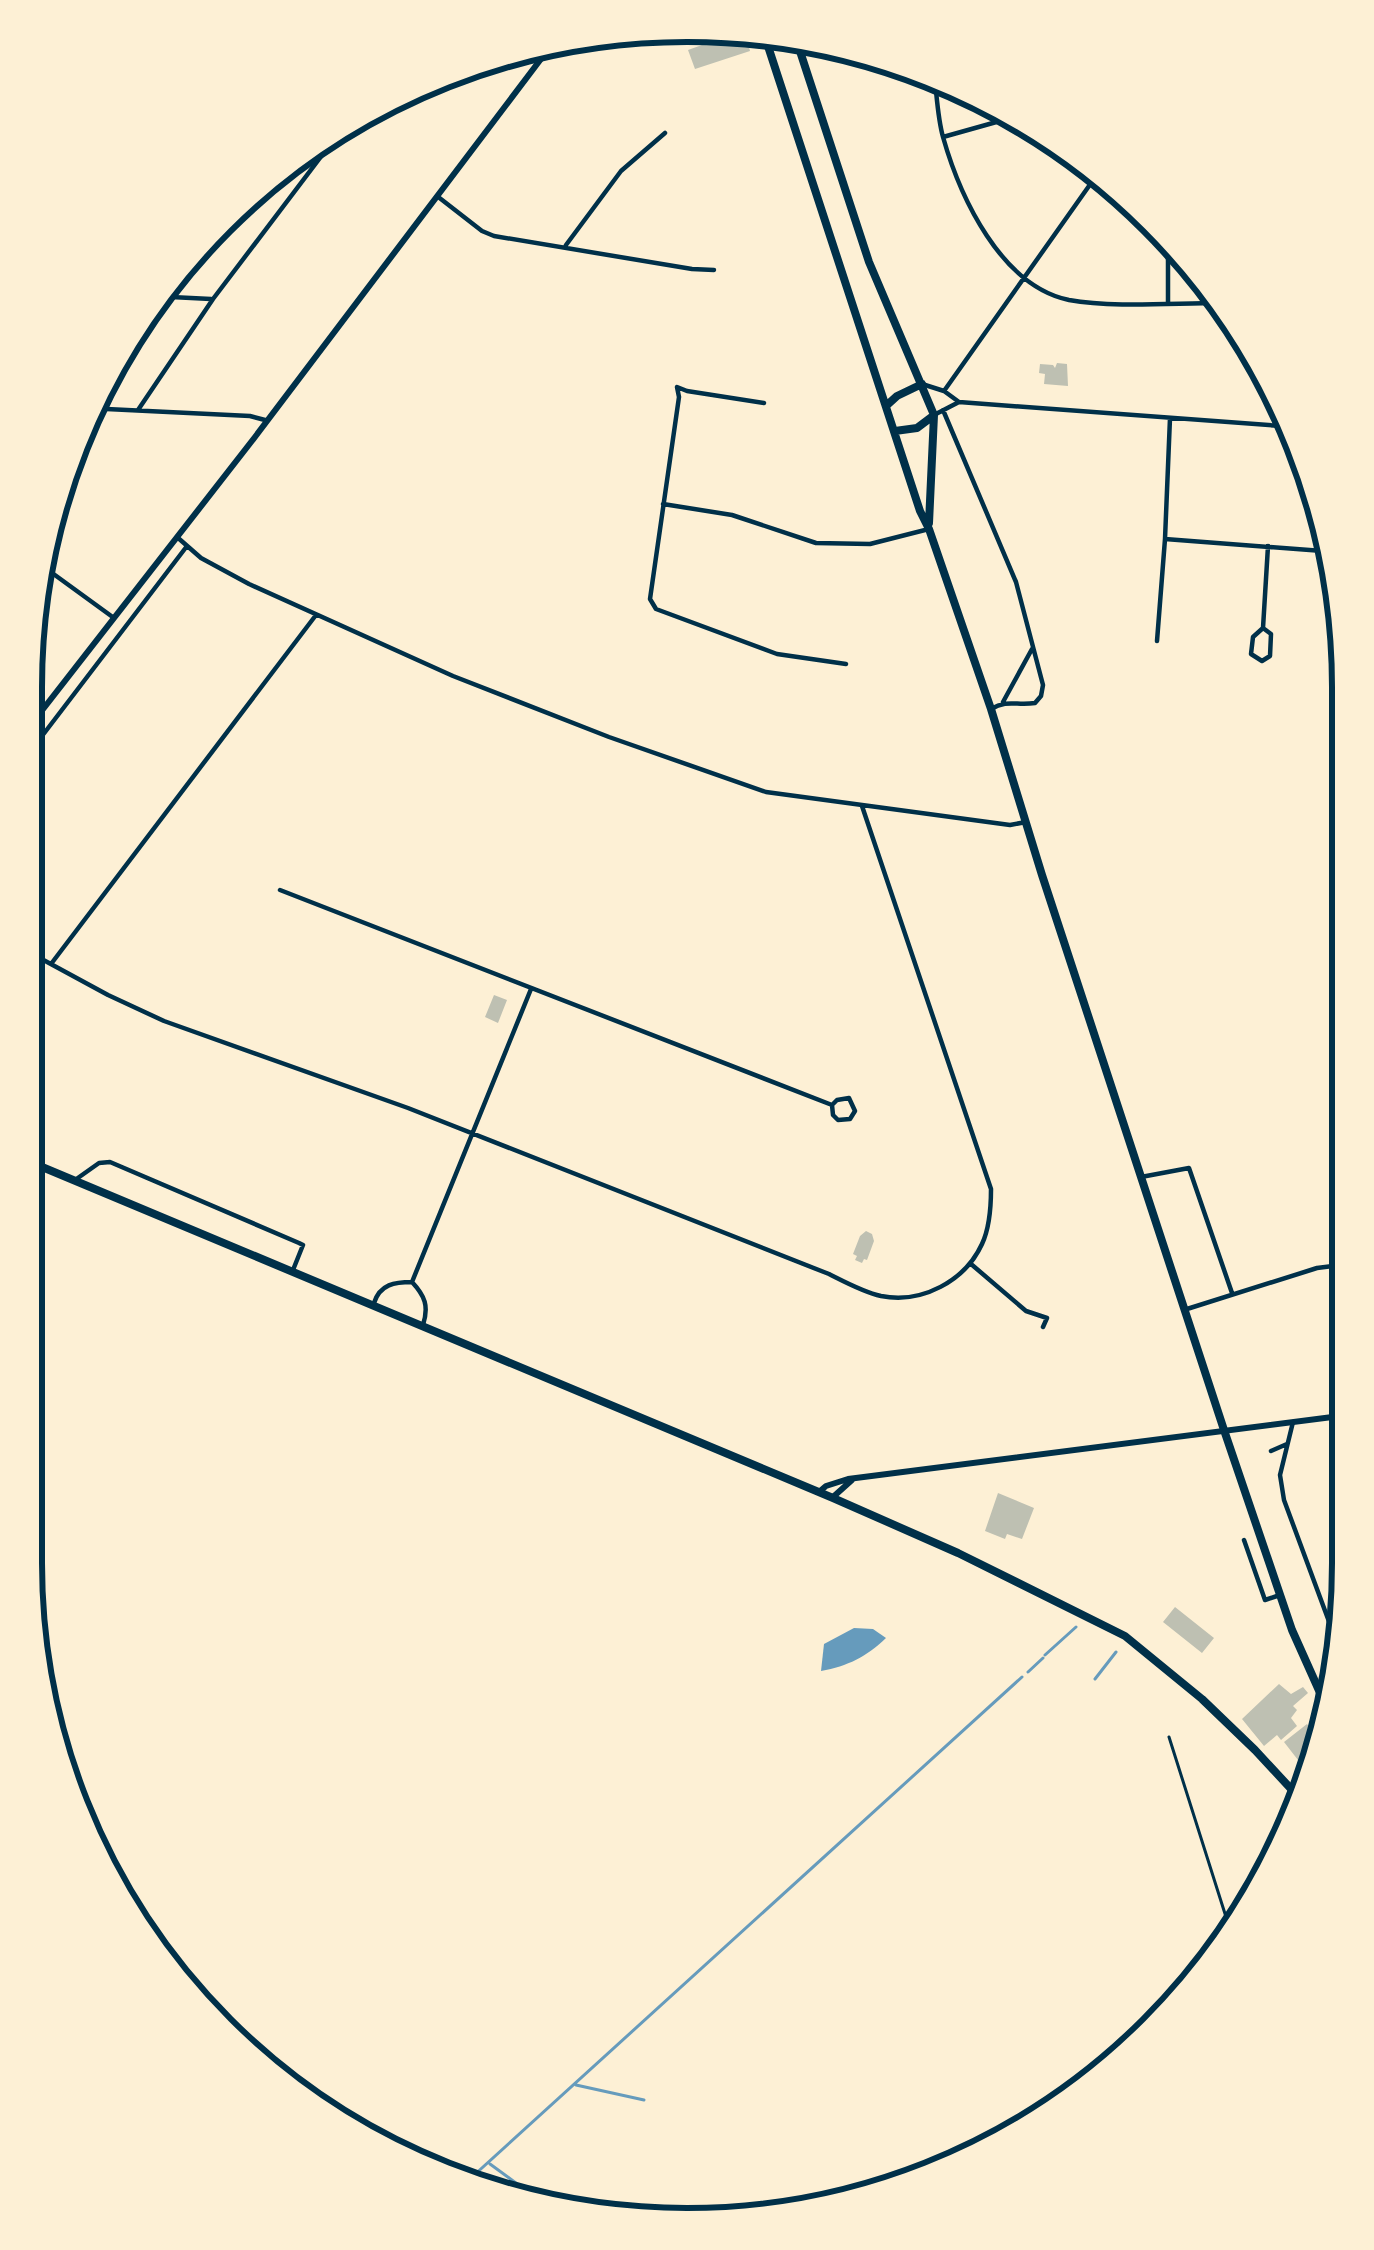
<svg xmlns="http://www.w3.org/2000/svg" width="1374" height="2250" viewBox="0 0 1374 2250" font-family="Mulish,sans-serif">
<rect width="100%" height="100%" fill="#fdf0d5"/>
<path fill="#669bbc" d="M854 1628 873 1629 886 1638C866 1657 848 1666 821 1671L824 1644Z"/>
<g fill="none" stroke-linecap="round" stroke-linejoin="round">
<path stroke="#669bbc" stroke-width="3" d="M1045 1655 1076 1627
M1028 1672 1043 1658
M1095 1679 1116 1652
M576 2085 644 2100
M490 2164 524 2189 560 2208
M461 2187 1022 1677
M573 2210 595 2206H620"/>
</g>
<path fill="#bec0b2" d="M718 34 746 36 750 51 695 69 688 50 713 41V36Z
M1057 363 1067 364 1068 386 1044 384 1045 374 1039 373 1040 364 1053 365 1055 368Z
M494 995 507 1000 498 1023 485 1017Z
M866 1231 872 1234 874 1241 867 1260 864 1259 862 1263 855 1260 857 1256 853 1254 860 1236Z
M998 1493 1034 1508 1022 1539 1007 1534 1005 1539 985 1531Z
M1175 1607 1214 1638 1202 1653 1163 1622Z
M1279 1684 1291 1694 1303 1687 1308 1693 1293 1706 1297 1710 1291 1718 1297 1726 1281 1740 1277 1735 1264 1746 1242 1719Z
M1307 1724 1309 1727 1313 1724 1322 1736 1319 1739 1321 1742 1298 1760 1284 1742Z"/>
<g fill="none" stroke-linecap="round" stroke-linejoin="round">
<path stroke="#003049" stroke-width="3" d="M1169 1737 1233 1939"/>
<path stroke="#003049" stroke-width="4.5" d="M935 81C937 99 938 119 943 137 960 197 1001 286 1069 300 1113 308 1173 303 1219 303
M943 137 1000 121
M437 196 482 231 494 236 692 269 714 270
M566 245 621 171 665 133
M1168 245V303
M151 296 211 299
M922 384 944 391 959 402
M944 391 1101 169
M764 403 687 391 677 387 679 397 650 599 656 609 777 654 846 664
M86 408 250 416 265 420
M138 410 213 299 357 109
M943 410 1016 582 1043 685 1041 696 1035 703C1016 706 1008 699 991 709
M934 415 959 402 1294 427
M663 504 732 515 816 543 870 544 929 529
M177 537 201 558 249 584 453 676 609 737 766 792 1010 825 1026 822
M1165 539 1336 552
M37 562 114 618
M1263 628 1253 637 1251 654 1262 661 1270 656 1271 634 1263 628 1268 546
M1157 641 1165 539 1170 418
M1003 702 1032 649
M26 757 187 546
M280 890 832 1105 833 1115 838 1120 850 1119 855 1111 849 1098 837 1100 832 1105
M25 950 108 995 164 1021 408 1108 829 1274C845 1282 863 1292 881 1296 922 1304 965 1281 982 1244 990 1227 991 1207 991 1189L862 806
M51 964 316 615
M1141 1177 1189 1168 1232 1293
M75 1180 99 1163 110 1162 299 1243 303 1245 293 1270
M971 1264 1026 1311 1047 1318 1043 1327
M412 1282 531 989
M412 1282C425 1296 429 1306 423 1325
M374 1303C380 1284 395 1282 412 1282
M1187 1309 1317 1268 1349 1264
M1293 1422 1280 1475 1284 1500 1344 1662
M1271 1451 1287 1444
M1244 1540 1265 1600 1280 1595"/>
<path stroke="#003049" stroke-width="6" d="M26 731 255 437 553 43
M819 1492 826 1486 848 1479 1348 1415
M833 1497 852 1480"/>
<path stroke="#003049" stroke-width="8" d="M765 37 920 511 929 529 991 709 1042 875 1224 1430 1292 1630 1330 1715
M796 39 869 262 934 415 929 523
M886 406 897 396 922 384
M895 431 917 428 933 416"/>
<path stroke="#003049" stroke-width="8" d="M23 1159 833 1498 958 1553 1125 1636 1202 1699 1255 1750 1306 1805"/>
</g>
<path d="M0 0H1374V2250H0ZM687 42H687A645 645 0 0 1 1332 687V1563A645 645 0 0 1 687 2208H687A645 645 0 0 1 42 1563V687A645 645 0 0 1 687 42Z" fill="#fdf0d5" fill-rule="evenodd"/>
<path fill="none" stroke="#003049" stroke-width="6" d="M687 42H687A645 645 0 0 1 1332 687V1563A645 645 0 0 1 687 2208H687A645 645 0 0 1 42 1563V687A645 645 0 0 1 687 42Z"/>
</svg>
